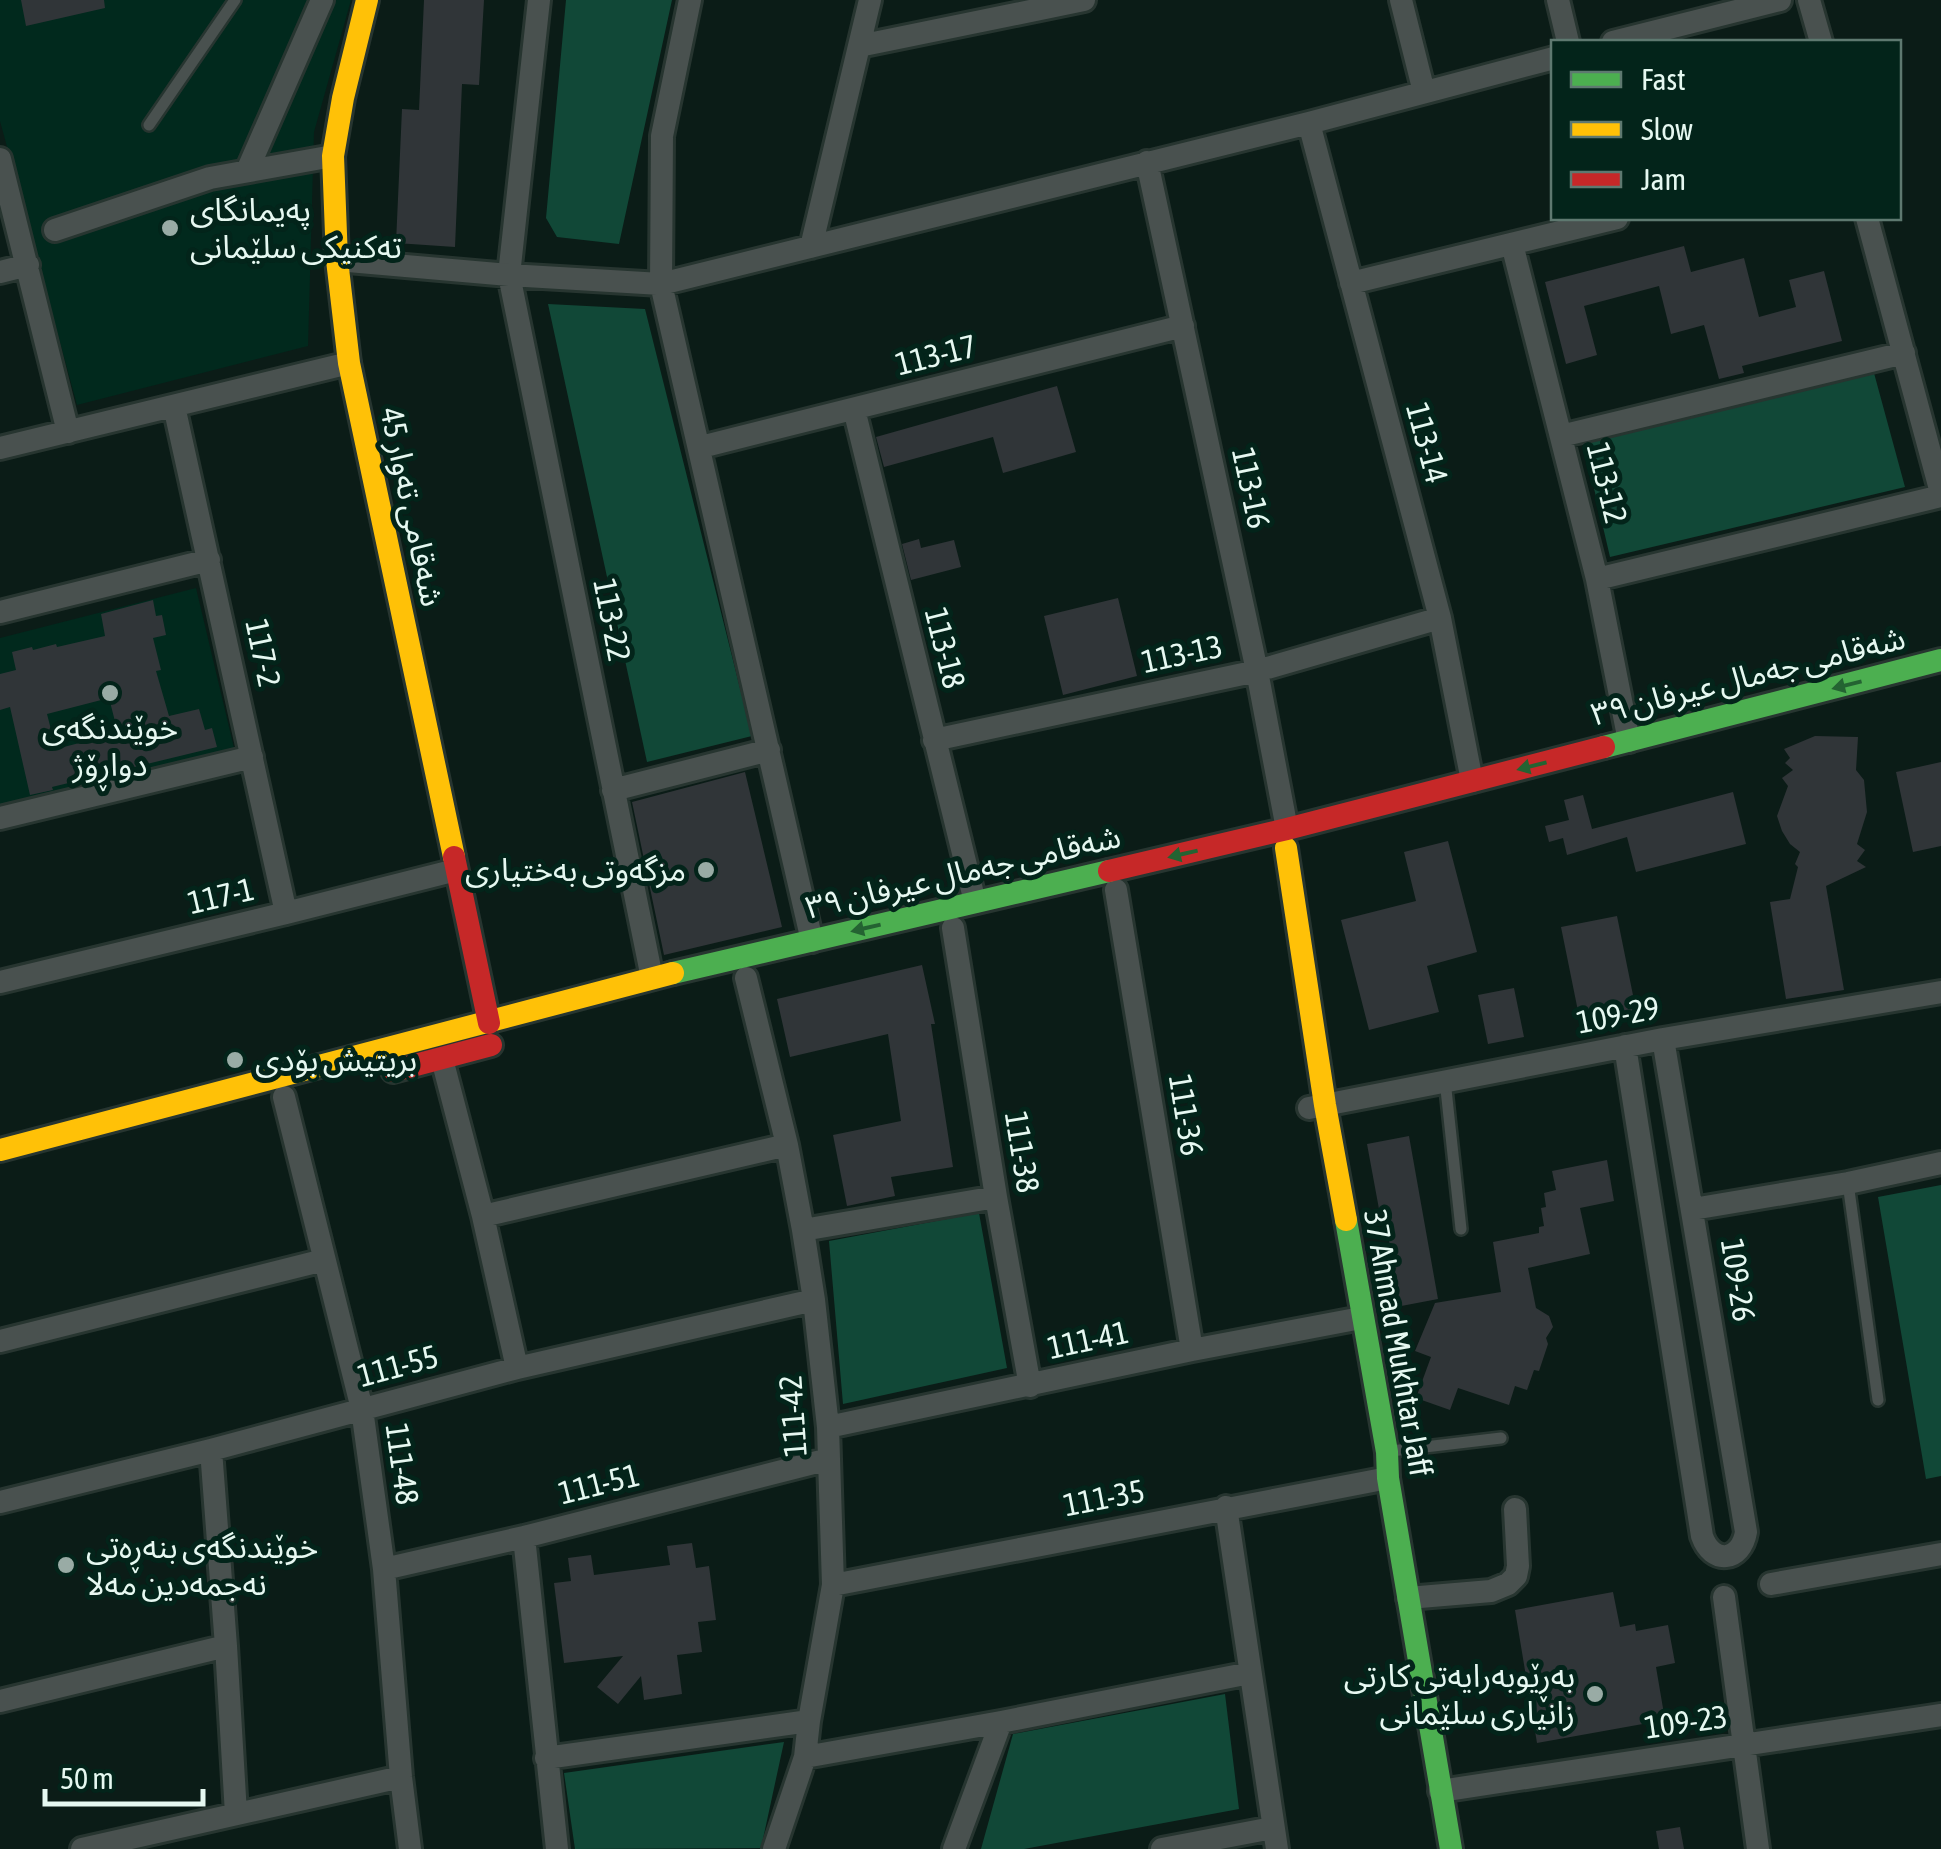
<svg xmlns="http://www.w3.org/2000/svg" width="1941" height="1849" viewBox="0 0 1941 1849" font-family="'Asap Condensed','Noto Sans Arabic',sans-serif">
<rect width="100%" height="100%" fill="#0b1c17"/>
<path fill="#01291d" d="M0 0H351L314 132 308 346 77 405 0 121Z
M196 588 234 748 0 806V638Z"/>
<path fill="#114837" d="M566 0H672L619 244 557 237 546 218Z
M548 304 645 309 752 736 647 762Z
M1874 373 1905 487 1610 557 1583 441Z
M1941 1185V1476L1926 1479 1878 1197Z
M979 1213 1007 1368 843 1404 829 1241Z
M1225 1694 1239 1809 1024 1849H981L1013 1734Z
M784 1742 761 1848 575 1849 564 1773Z"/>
<path fill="#303538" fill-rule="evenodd" d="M21 0H104L105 8 26 26Z
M424 0H484L479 85 462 84 455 247 396 243 402 109 419 110Z
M1684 246 1691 272 1744 258 1759 317 1796 307 1789 280 1824 271 1842 341 1742 366 1744 373 1719 379 1704 325 1671 334 1659 286 1584 306 1597 355 1566 364 1545 282Z
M1057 386 1076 452 1003 473 993 437 884 467 876 437Z
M919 539 921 548 954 540 961 567 911 580 902 544Z
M1118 598 1137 676 1063 695 1044 616Z
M153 600 156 616 162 615 166 635 153 638 161 670 156 671 169 716 199 709 205 730 212 728 217 747 52 787 53 790 30 795 10 707 0 710V674L16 670 12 652 32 647 33 650 56 644 57 647 105 636 101 614ZM109 698 118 733 56 749 47 714Z
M1815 736 1858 737 1856 770 1864 780 1867 812 1857 844 1865 850 1857 861 1866 867 1826 886 1844 990 1786 999 1770 902 1790 899 1798 867 1795 864 1800 852 1790 844 1782 831 1777 816 1788 786 1782 778 1793 770 1785 763 1790 758 1784 749Z
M1941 762V846L1913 852 1896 772Z
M745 772 782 927 664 955 632 802Z
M1733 792 1746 844 1636 872 1627 837 1567 855 1563 838 1549 842 1545 826 1569 820 1564 800 1583 795 1592 829Z
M1448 841 1477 952 1427 966 1439 1012 1369 1030 1341 920 1416 901 1404 852Z
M1617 916 1636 1010 1580 1021 1561 927Z
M922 965 935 1024H931L953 1167 891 1177 895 1196 847 1206 833 1135 901 1121 888 1034 790 1057 777 999Z
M1514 988 1524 1037 1488 1044 1478 995Z
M1409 1136 1438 1299 1396 1307 1385 1247 1390 1245 1385 1227 1384 1208 1379 1209 1367 1144Z
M1607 1160 1614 1201 1580 1208 1590 1254 1528 1268 1536 1308 1549 1316 1553 1327 1546 1338 1548 1344 1539 1371 1534 1370 1527 1390 1515 1386 1509 1405 1458 1388 1450 1410 1416 1398 1431 1357 1415 1351 1435 1303 1501 1292 1493 1242 1539 1233V1227L1544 1226 1541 1208 1546 1207 1544 1193 1556 1190 1552 1171Z
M692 1543 696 1568 709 1566 716 1620 698 1622 702 1652 677 1655 682 1694 644 1700 641 1676 618 1704 597 1687 623 1656 564 1663 554 1583 571 1581 568 1558 591 1555 594 1575 670 1565 667 1546Z
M1613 1592 1620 1627 1635 1624 1636 1631 1668 1625 1675 1663 1656 1667 1665 1720 1537 1743 1515 1610Z
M1680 1827 1684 1849H1659L1656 1831Z"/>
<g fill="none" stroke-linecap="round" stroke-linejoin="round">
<g stroke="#273530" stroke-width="16">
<path id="lane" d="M149 125 235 0
M1445 1080 1461 1229
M1848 1183 1878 1400
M1391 1451 1501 1438"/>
</g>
<g stroke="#273530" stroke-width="28">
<path id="street" d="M539 0 509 275 652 978
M690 0 662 136 661 284 812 941
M1401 0 1424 92
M1558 0 1568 42
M1809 0 1821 42
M1613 42 1780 0
M859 46 1084 0
M1309 123 1440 618 1472 781
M0 159 68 432
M1147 162 1257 671 1287 829
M247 171 322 0
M1867 218 1941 493
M55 230 210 178 333 156
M1512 244 1597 579 1629 741
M811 247 870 0
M337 260 509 275 661 284 1309 123 1554 58
M0 272 28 265
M1351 283 1617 218
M174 406 286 913
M854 409 975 902
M1561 436 1904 353
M705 446 1183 326
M0 448 349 363
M1597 579 1941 496
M0 612 209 560
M934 740 1257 671 1440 618
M613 790 769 750
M0 818 252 757
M1116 890 1192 1350
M953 928 996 1197 1030 1386
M746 978 787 1145 803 1230 814 1300 828 1427 833 1585 809 1721 805 1757 774 1849
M0 982 286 913 456 870
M1625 1046 1702 1536C1712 1565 1741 1562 1746 1532L1663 1039
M442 1059 483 1216 517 1368
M284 1097 362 1409 384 1569 401 1777 410 1849
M1309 1108 1663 1039 1941 992
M1693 1209 1848 1183 1941 1163
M483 1216 787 1145
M803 1230 996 1197
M0 1341 324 1260
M828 1427 1192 1350 1361 1318
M211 1450 226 1646 236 1814
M0 1502 211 1450 517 1368 814 1300
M1226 1507 1277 1849
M524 1537 557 1849
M384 1569 524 1537 829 1459
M1771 1584 1941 1554
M833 1585 1388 1478
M1724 1597 1758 1849
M1408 1598 1491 1591 1508 1584 1516 1576 1518 1566 1515 1509
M0 1701 226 1646
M805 1757 1001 1722 1250 1673
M546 1758 809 1721
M1440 1791 1941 1715
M82 1849 401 1777
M954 1849 1001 1722
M1162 1849 1272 1828"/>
</g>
<g stroke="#273530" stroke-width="28">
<path id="fast" d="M1604 747 1941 660
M673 973 1109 871
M1346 1220 1387 1452 1388 1478 1451 1849"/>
</g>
<g stroke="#273530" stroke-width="28">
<path id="slow" d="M367 0 343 98 333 156 337 260 349 363 454 857
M1286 848 1325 1105 1346 1220
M0 1150 673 973"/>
</g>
<g stroke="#273530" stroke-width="28">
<path id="jam" d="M454 857 489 1023
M1109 871 1287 829 1604 747
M393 1071 491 1045"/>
</g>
<use href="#lane" stroke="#49514f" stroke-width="11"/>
<use href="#street" stroke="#49514f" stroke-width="22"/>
<use href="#fast" stroke="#4caf50" stroke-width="22"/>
<use href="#slow" stroke="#ffc107" stroke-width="22"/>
<use href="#jam" stroke="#c62828" stroke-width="22"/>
</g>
<defs><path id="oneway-solid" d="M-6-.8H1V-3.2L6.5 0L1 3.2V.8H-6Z" transform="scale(2.5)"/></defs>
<g fill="#246332">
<use href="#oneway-solid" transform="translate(1847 685) rotate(166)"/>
<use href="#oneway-solid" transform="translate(1532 766) rotate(166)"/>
<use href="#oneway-solid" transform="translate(1183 854) rotate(167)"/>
<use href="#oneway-solid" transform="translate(866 928) rotate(167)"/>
</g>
<g fill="#99aba5" stroke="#03241a" stroke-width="4">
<circle cx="170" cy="228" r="10"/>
<circle cx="110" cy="693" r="10"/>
<circle cx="706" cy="870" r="10"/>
<circle cx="235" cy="1060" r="10"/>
<circle cx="66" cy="1565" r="10"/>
<circle cx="1595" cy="1694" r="10"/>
</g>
<g text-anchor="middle" stroke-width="10" stroke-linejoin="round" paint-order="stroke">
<g font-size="32" fill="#e6f8f1" stroke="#03241a" text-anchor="start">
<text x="190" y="221">پەیمانگای<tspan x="190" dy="37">تەکنیکی سلێمانی</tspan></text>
<text x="110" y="739" text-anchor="middle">خوێندنگەی<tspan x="110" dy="37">دواڕۆژ</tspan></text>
<text x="686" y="881" text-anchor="end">مزگەوتی بەختیاری</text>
<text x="255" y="1071">بریتیش بۆدی</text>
<text x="86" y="1558">خوێندنگەی بنەڕەتی<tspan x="86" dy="37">نەجمەدین مەلا</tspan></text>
<text x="1575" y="1687" text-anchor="end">بەڕێوبەرایەتی کارتی<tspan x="1575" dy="37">زانیاری سلێمانی</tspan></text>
</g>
<g font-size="32" fill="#e6f8f1" stroke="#03241a">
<text transform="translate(936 355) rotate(-14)" y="11">113-17</text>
<text transform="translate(1427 443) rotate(75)" y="11">113-14</text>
<text transform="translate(1607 483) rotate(76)" y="11">113-12</text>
<text transform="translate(1251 488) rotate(78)" y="11">113-16</text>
<text transform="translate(412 507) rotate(78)" y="11">شەقامی تەوار 45</text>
<text transform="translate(612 620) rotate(79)" y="11">113-22</text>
<text transform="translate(945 648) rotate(76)" y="11">113-18</text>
<text transform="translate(263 653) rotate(78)" y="11">117-2</text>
<text transform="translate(1182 654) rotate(-12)" y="11">113-13</text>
<text transform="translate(1748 676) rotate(-14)" y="11">شەقامی جەمال عیرفان ٣٩</text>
<text transform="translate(963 872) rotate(-13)" y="11">شەقامی جەمال عیرفان ٣٩</text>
<text transform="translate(221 896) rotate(-13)" y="11">117-1</text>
<text transform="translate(1618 1015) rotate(-11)" y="11">109-29</text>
<text transform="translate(1186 1115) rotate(81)" y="11">111-36</text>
<text transform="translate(1022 1152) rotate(81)" y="11">111-38</text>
<text transform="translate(1738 1280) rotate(81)" y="11">109-26</text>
<text transform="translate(1088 1340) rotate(-12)" y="11">111-41</text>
<text transform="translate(1398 1343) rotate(80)" y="11">37 Ahmad Mukhtar Jaff</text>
<text transform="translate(398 1366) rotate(-15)" y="11">111-55</text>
<text transform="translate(793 1416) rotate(-94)" y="11">111-42</text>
<text transform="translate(402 1464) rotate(82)" y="11">111-48</text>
<text transform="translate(599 1484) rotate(-14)" y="11">111-51</text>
<text transform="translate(1104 1498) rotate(-11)" y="11">111-35</text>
<text transform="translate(1686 1722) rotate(-8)" y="11">109-23</text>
</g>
</g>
<rect x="1551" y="40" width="350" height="180" fill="#03241a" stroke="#5e7970" stroke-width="2.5"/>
<rect x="1571" y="72" width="50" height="15" fill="#4caf50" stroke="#5e7970" stroke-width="2.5"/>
<text x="1641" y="90" font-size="30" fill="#e6f8f1">Fast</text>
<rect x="1571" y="122" width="50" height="15" fill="#ffc107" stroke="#5e7970" stroke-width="2.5"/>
<text x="1641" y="140" font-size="30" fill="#e6f8f1">Slow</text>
<rect x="1571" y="172" width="50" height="15" fill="#c62828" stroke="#5e7970" stroke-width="2.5"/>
<text x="1641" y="190" font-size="30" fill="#e6f8f1">Jam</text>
<path d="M45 1789v15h158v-15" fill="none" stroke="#e6f8f1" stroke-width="5"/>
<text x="60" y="1789" font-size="30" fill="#e6f8f1" stroke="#03241a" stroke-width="8" paint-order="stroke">50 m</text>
</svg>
